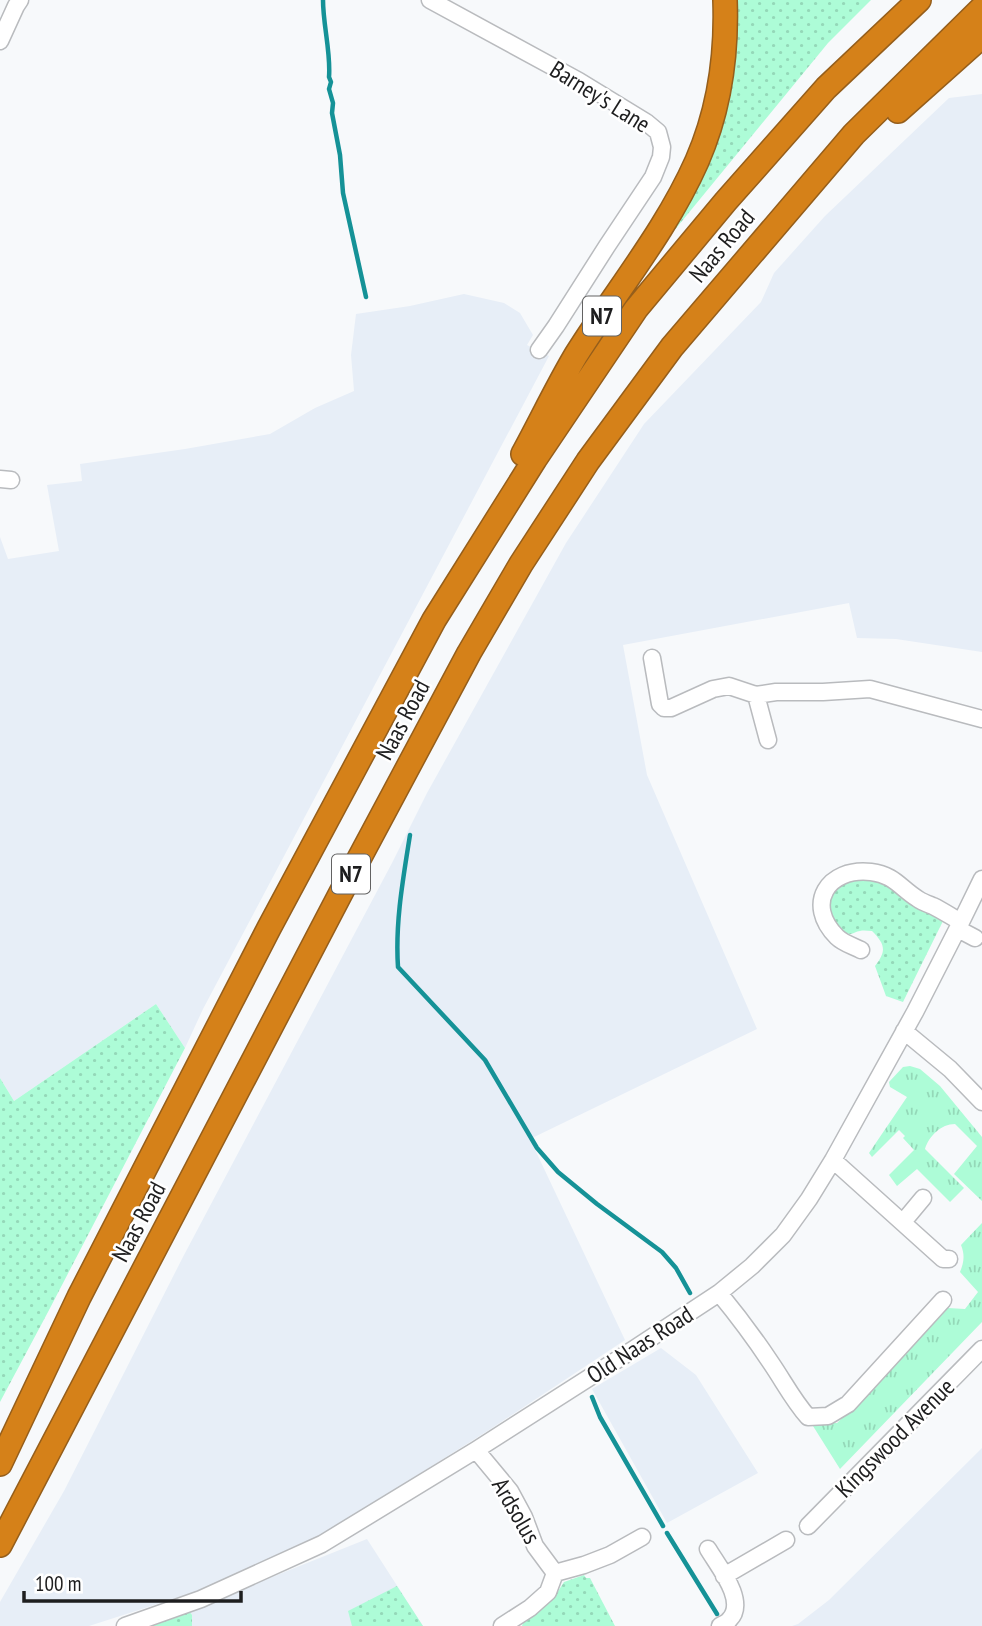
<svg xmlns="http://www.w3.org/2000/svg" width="982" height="1626" viewBox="0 0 982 1626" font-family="'PT Sans Narrow',sans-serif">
<defs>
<pattern id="grass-dots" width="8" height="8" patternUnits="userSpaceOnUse" patternTransform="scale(1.75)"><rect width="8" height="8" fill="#adfcd7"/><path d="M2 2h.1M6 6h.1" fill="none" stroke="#94d8b8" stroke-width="1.8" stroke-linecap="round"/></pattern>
<pattern id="park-tufts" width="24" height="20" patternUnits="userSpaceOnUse" patternTransform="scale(1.75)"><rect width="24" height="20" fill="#adfcd7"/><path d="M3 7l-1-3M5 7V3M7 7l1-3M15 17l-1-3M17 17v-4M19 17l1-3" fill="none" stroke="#94d8b8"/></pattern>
</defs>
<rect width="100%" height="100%" fill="#f7f9fb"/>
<path fill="#e7eef7" d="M982 94V652L896 639 857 638 849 603 623 645 647 775 757 1029 530 1139 625 1340 489 1430 313 1541 201 1590 89 1626H0V1602L64 1491 184 1255 392 863 427 793 566 543 644 424 761 302 774 273 825 216 949 98Z
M464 294 504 303 520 313 533 335 527 345 549 356 203 1009 185 1048 156 1004 14 1101 0 1078V537L8 559 59 551 47 485 82 481 80 464 185 449 270 434 315 408 354 391 351 355 356 314 410 306Z
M661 1348 696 1375 758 1473 667 1523 592 1389Z
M982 1448V1626H792L798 1624 829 1600Z
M367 1539 423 1626H143L210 1602Z"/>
<path fill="url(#grass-dots)" d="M733 0H871L828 43 664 243 702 174Z
M863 879 888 884 920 910 943 921 903 1002 886 996 875 966C887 951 885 944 872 931 868 931 864 930 860 931 856 931 854 934 850 934 846 934 843 931 840 928 816 902 832 883 863 879Z
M156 1004 185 1048 48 1312 0 1402V1078L14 1101Z
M584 1575 586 1578H590L615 1626H522L523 1623 553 1599 564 1582Z
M397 1586 423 1626H352L348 1611Z
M189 1611 192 1615V1626H143Z"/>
<path fill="url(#park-tufts)" d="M910 1066 920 1069 940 1086 982 1137V1201L954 1174 977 1146 955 1124C941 1124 929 1136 925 1149L964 1188 950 1202 917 1169 897 1186 889 1175 914 1150 903 1138 905 1136 899 1130 872 1157 869 1153 907 1097 890 1087 889 1082 903 1067Z
M982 1223V1322L840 1469 813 1426 825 1423H837L879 1383 948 1308 965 1309 978 1292 960 1272C964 1262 965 1255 961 1245Z"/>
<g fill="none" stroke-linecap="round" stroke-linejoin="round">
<path stroke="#159297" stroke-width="4.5" d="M323 0C323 25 331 53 329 77L331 82 329 89 333 103 332 113 340 155 343 193 366 297
M410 835C403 879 395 923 398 967L485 1060 537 1148 558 1172 597 1204 662 1252 676 1268 690 1293
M592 1397 600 1417 663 1526
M667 1533 717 1614"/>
<g stroke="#b9bbbe" stroke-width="19">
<path id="minor" d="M430 0 579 81 646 122 658 132 662 147 661 157 653 177 607 246 556 326 539 350
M0 41 16 6 20 0
M0 479 11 480
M652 658 660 704 664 708H671L713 689 729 686 756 695 776 692H823L870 689 982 719
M756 695 768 740
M958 929 975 938
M861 950C853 946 843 943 837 937 804 904 828 867 871 872 895 875 900 888 918 899 922 902 928 904 933 906 943 911 952 917 961 922
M904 1031 950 1069 982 1102
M833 1160 943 1259H949
M903 1222 923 1198
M719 1293C738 1316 755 1339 771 1363 784 1382 793 1400 808 1417L828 1416 848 1404 943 1300
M476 1450 510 1491 524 1517 535 1546 555 1573 584 1565 610 1555 642 1537
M808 1526 982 1349
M708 1549C718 1566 748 1602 729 1620 727 1623 723 1624 720 1626
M724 1576 786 1540
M125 1626 201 1599 322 1544 476 1450 634 1349 719 1293 752 1266 783 1235 809 1199 833 1160 915 1012 961 922 982 879
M502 1626 530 1608 548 1592 555 1573"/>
</g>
<g stroke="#955e1b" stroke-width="26">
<path id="highway" d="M898 111 982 36
M523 454C541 421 557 387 576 355 616 291 666 231 697 161 719 111 727 55 725 0
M0 1464 79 1297 269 928 434 620 535 459 636 309 726 201 826 88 919 0
M0 1545 345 885 469 653 521 564 588 461 672 347 854 134 982 8"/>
</g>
<use href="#minor" stroke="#fff" stroke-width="16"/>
<use href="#highway" stroke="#d58119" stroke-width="23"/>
</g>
<g text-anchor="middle" stroke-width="5" stroke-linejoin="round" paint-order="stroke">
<g fill="#fff" stroke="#626262" stroke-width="2">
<rect x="583" y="296.5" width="38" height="39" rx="5"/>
<rect x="332" y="854.5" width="38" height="39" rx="5"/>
</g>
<g font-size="23" font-weight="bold" fill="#1e1e1f">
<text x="602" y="324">N7</text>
<text x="351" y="882">N7</text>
</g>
<g font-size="24" fill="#1e1e1f" stroke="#fff">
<text transform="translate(600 97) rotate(32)" y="8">Barney's Lane</text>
<text transform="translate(722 246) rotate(-50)" y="8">Naas Road</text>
<text transform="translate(403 720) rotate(-62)" y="8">Naas Road</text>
<text transform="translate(139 1222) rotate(-62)" y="8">Naas Road</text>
<text transform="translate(640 1345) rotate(-33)" y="8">Old Naas Road</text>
<text transform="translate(895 1438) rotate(-45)" y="8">Kingswood Avenue</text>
<text transform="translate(516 1511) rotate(60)" y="8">Ardsolus</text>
</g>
</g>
<path d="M24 1591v10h217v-10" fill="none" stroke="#1e1e1f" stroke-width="3.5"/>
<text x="35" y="1591" font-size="21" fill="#1e1e1f" stroke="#ffffff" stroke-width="5" paint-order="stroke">100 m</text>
</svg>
